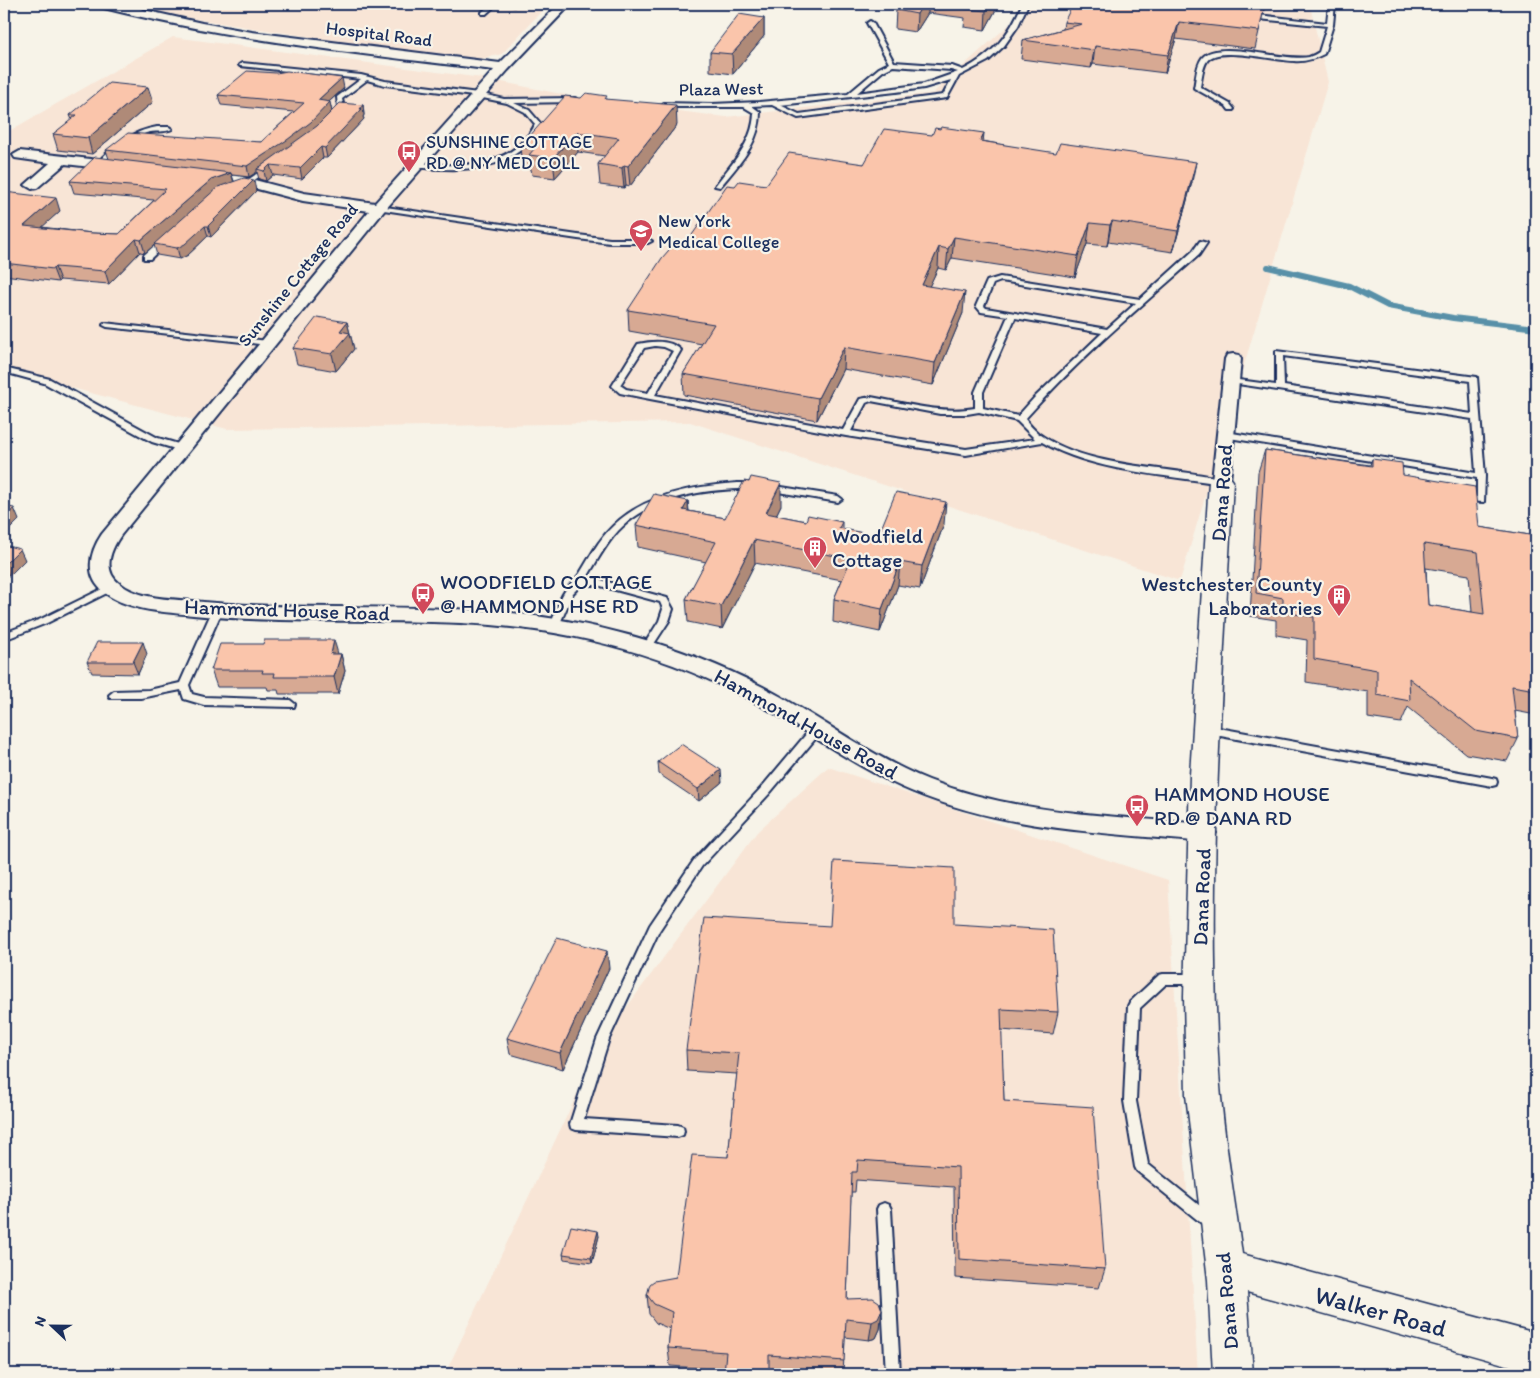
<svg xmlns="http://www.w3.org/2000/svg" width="1540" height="1378" viewBox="0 0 1540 1378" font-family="Itim,sans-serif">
<rect width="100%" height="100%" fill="#f7f3e8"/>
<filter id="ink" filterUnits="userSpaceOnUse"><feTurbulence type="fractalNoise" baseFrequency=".02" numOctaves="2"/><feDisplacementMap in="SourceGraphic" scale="10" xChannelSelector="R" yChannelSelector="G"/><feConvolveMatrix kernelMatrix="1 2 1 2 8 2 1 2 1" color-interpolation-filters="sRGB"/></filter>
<g filter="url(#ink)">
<path fill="#f8e5d6" d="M127 4H548L502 54 481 59 356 44 182 17Z
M1032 4H1290L1310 6 1328 82 1180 581 690 422 227 429 4 370V134L173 37 482 78 591 100 726 117 933 93Z
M828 767 1168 880 1198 1374H445L603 1039 757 832Z"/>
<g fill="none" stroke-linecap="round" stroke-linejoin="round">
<path stroke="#5890a8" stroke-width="6" d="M1268 267 1349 286 1388 306 1453 318 1536 328"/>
<g stroke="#1b2f5e" stroke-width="4">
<path id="lane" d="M142 4H148L135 13H131V11Z
M491 4H497L486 14H482V12Z
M1022 4H1028L1018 26 1004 46 988 61 959 76 947 98 798 118 772 105 752 106 760 112C760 143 739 164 720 187L715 186C732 163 753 143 754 113L744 107H664L661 105 664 103 712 104 759 102 848 94 879 68 889 63 867 23 870 21 873 23 894 62 952 66 963 70C992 55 1010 35 1022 4ZM893 66 951 70 958 72 924 84 857 93 883 71ZM951 80 943 95 799 114 780 105 896 92 924 88Z
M1329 4H1335L1333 25 1324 54C1314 59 1305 62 1294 61 1276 61 1217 45 1207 61 1202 68 1202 79 1200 87L1230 104 1234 109 1233 110H1229L1226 106 1194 88C1196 79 1196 66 1202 58 1217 38 1283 62 1309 57 1312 56 1316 54 1319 52L1327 26 1249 18 1246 16 1249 14 1327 23Z
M242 63 361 75 385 81 478 93 504 99 575 98 578 100 575 102 514 103 529 110 541 124C539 133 532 140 526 146 495 173 453 171 415 167L412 165 413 164C423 162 434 165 444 165 470 166 498 163 518 146 525 139 532 133 535 124L525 112 507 103 473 96 385 85 367 80 342 99 344 108 335 116 332 114 338 108 337 97 361 79 240 66 239 65Z
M157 127H169L172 129C165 133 154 130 146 133 128 139 115 154 101 165L96 164C113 146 132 131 157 127Z
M268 166 273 167 243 188H239V186Z
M379 206 578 235 610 239H648L652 241 648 243H610L578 239 377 209 376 208Z
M162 239 169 241 150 259H144V255Z
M1200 241 1207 243 1199 255C1139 308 1078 359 1025 419 1029 424 1033 429 1038 433 1087 469 1167 466 1224 479L1225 481 1224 483 1221 484C1165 475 1091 471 1042 442L966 455 846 436 650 399 620 393 612 386 638 344C652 341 670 339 681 350L655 395 843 430 860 399 871 397C905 403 940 414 975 408V392L1008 316 981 312 976 306 987 281 1000 277 1140 299 1193 251ZM1001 281 1136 303 1107 329 986 308 984 306 993 284ZM1015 318 1102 333 1034 398 1018 416 983 408V392ZM655 346 664 347 673 351 648 393 626 389 620 385 644 348ZM871 401 940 414H967L979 412 1017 421 1035 439 966 449 851 431 866 403Z
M104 323 268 341 272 343 268 345 107 327 103 325Z
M1276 351 1477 377 1485 476 1484 502 1464 501 1460 498 1464 495 1477 497V478L1223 437V433L1226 432 1476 473 1472 419 1231 383 1227 381 1231 379 1276 385ZM1283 356 1470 381 1472 414 1284 386Z
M4 368 50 379 158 438 185 446 186 448 182 451 152 442 44 383 4 372Z
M738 483H754L758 486 754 489C708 488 651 496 618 531 605 545 596 563 586 579H597L667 598 673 609 669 621 650 650 647 651 642 648 659 621 663 609 660 602 597 585H581L573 593 558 628H552L550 626C555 615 558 601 565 591 570 584 576 580 580 573 590 557 599 539 613 526 645 494 695 486 738 483Z
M769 485 838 496 842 499 838 502 766 490 765 488 766 486Z
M110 585 113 586 115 588 113 590 47 623 4 640V633L41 619Z
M217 608 222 611 189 685 192 694 204 697 290 700 295 704 294 707 204 705 184 699 181 690 141 698H110L109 695 114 691 149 690 180 683 212 611Z
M817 725 821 726 822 729 821 732 769 794 702 866 659 931 609 1039 584 1119 678 1125 683 1127 684 1131 683 1135 678 1137 576 1130 571 1128 570 1124 597 1039 650 925 694 860 761 788 813 726Z
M1208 726 1492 778 1496 779 1497 782 1496 785 1492 786 1204 733 1203 730Z
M1163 974H1197L1201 975 1203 979 1201 983 1197 984H1166L1140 1008 1136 1101 1148 1164 1215 1218 1217 1222 1215 1226 1210 1228 1205 1226 1137 1171 1135 1167 1124 1101 1128 1006 1130 1002 1159 975Z
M884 1203 889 1205 891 1209 900 1374H886L877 1209 879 1205Z"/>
</g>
<g stroke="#1b2f5e" stroke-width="4">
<path id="street" d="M98 4H117L202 23 252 32 500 63 559 4H571L508 70 384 211 121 535C111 549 102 570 119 583 138 599 169 599 193 601 292 611 391 604 490 611 584 618 679 644 763 687 819 716 870 757 929 780 1016 814 1112 816 1204 824L1212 827 1216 833 1212 839 1204 842C1105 833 1004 830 911 791 861 770 816 737 769 710 684 661 589 633 491 625 392 617 293 625 193 615 166 612 129 611 105 593 84 577 89 553 102 534L369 211 303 201 238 184 205 180 198 176 200 173 239 176 304 193 375 203 494 70C361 54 229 40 100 7Z
M20 151 117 162 124 166 117 170 65 164 37 188 32 189 25 185 50 163 15 158 13 155Z
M1233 354 1239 355 1241 359 1230 481 1228 485H1214L1212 481 1225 359 1227 355Z"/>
</g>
<g stroke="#1b2f5e" stroke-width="3">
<path id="secondary" d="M1221 474 1229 476 1233 481C1223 677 1207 877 1219 1073 1223 1134 1234 1194 1242 1254L1536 1333V1373L1247 1292 1253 1374H1213L1208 1280 1186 1095 1184 996 1190 775 1209 481 1213 476Z"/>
</g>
<use href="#lane" fill="#f7f3e8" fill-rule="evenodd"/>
<use href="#street" fill="#f7f3e8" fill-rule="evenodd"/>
<use href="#secondary" fill="#f7f3e8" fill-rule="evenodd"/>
</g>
<path fill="#d7a993" stroke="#1b2f5e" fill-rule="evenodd" d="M498 4H518L515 7 498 5Z
M901 4H999L985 30 964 27 965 18 928 13 916 32 895 29 896 10Z
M1264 9 1255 49 1176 39 1165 73 1093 64 1091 68 1021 59 1023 40 1063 29 1064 22Z
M764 18V36L733 74 710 71V52Z
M344 88 329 102 332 111 363 105 364 115 363 117 364 119 327 158H323L302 179 273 175 266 181 259 179 257 172 249 177 232 175 234 181 256 191 211 237 208 236 188 255 180 259 157 255 154 245 145 253 140 252 109 284 60 280 58 282 4 275V192L60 211 41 227 92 233 119 234 154 200 74 193 70 181 109 159 106 150 261 142 294 112 221 105 218 95Z
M581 98 607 99 677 125 630 186 626 185 624 188 600 185 598 164 605 156 578 152 555 178 532 175 531 169 522 167 520 147Z
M153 102 92 154 58 150 53 134 72 120 70 115Z
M983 141 1192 182 1173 252 1108 242 1107 246 1087 244 1075 277 952 258 946 270 938 268 929 286 963 313 933 385 843 369 817 420 684 395 683 374 702 344 629 331 628 310 685 245 735 186 766 185 864 164Z
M347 322 354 349 336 371 297 364 293 348Z
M1265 450 1370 465 1372 459 1403 475 1479 527 1536 536V715L1515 711 1518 739 1507 761 1466 754 1408 707 1401 723 1368 718V692L1306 682 1307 640 1276 635V620L1250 616 1258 472ZM1426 568 1469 575 1472 612 1428 605Z
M688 501 689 511 725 518 781 505 776 515 806 521 842 522V529L878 536 944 524 920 589 898 585 880 632 833 622 834 599 842 580 755 563 722 629 688 622 686 599 706 562 638 547 636 525Z
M4 545 25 560 9 576 4 575Z
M147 654 138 674 92 673 87 662Z
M338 654H341L345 671 338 694H279L278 690H268L267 687H217L211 670Z
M658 762 722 782 699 801 659 774Z
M954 924 1058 1012 1053 1034 1001 1030 1004 1101 1105 1269 1099 1288 955 1278 954 1187 856 1180 855 1192H851L847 1299 882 1310 880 1329 876 1338 869 1340 845 1337 843 1374H725V1370L670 1366 668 1348 670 1329 656 1323 649 1314 647 1295 676 1277 728 1157 737 1074 687 1071 686 1050 830 926Z
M609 968 563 1069 510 1054 507 1038Z
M599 1236 592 1263 564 1259 563 1254Z"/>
<path fill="#af8a78" stroke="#1b2f5e" d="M923 4H928V13L916 32 917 14Z
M991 4H999L985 30 986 11Z
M764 18V36L733 74 732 54Z
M1179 22 1176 39 1165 73 1168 55Z
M1095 46 1093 64 1091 68 1094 50Z
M342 78 344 88 320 110 318 100Z
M148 87 153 102 92 154 88 138Z
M330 102 332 112 313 132 257 169V172L249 177 247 166Z
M363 105 364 115 363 117 364 119 327 158 325 148Z
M676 105 677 125 630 186 628 166Z
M577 132 578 152 555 178 553 158Z
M984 133 982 153 980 141Z
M321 147 323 158 302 179 300 168Z
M4 160 9 172 4 176Z
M1196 162 1192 182 1173 252 1178 231Z
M270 165 273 175 266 181 264 171Z
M624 165 626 185 624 188 622 168Z
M231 173 235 186 215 193 145 253 141 240 211 180Z
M254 180 256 191 211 237 208 226Z
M56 198 60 211 29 239 24 226Z
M1112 221 1108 242 1107 246 1110 225Z
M1090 223 1087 244 1075 277 1078 256Z
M205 226 208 236 188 255 180 259 177 248Z
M954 237 952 258 946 270 948 249Z
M136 239 140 252 109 284 105 271Z
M939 247 938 268 920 306 922 285Z
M55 267 60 280 58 282 53 269Z
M965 292 963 313 933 385 935 363Z
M347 322 354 349 336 371 332 354 340 331Z
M844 347 843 369 817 420 818 398Z
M781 483V505L766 536V513Z
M688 501 689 523 683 510Z
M946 502 944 524 920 589 922 566Z
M14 508 19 520 7 532 10 538 4 543V519Z
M754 540 755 563 722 629 721 606Z
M20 549 25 560 9 576 4 565Z
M900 562 898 585 880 632 882 609Z
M334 640 339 657 331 654Z
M143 642 147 654 138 674 133 662Z
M341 654 345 671 338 694 334 677Z
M721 770 722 782 699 801 698 789Z
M607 951 609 968 563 1069 560 1053Z
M598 1231 599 1236 592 1263 591 1258Z
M882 1310 880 1329 876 1338 869 1340 872 1322Z"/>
<path fill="#fac5ab" stroke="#1b2f5e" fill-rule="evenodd" d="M901 4H923L917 14 896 10Z
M968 4H991L986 11 965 9Z
M1073 4H1221L1264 9 1259 31 1179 22 1168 55 1095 46 1094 50 1023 40 1082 24 1064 22Z
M739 14 764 18 732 54 710 52Z
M247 71 276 73 287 71 342 78 318 100 330 102 311 122 287 140 247 166 106 150 128 133 261 142 304 103 218 95Z
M109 83 148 87 88 138 53 134 77 115H70Z
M586 93 607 96 605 99 676 105 628 166 624 165 622 168 598 164 619 138 577 132 553 158 529 155 534 149 520 147 565 96 581 98Z
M340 103 363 105 360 109H362L325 148 321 147 300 168 270 165 264 171 257 169 317 126Z
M941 127 984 133 980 141 1056 153 1060 143 1196 162 1178 231 1112 221 1110 225 1090 223 1078 256 954 237 948 249 939 247 922 285 965 292 935 363 844 347 818 398 683 374 714 324 628 310 662 258 675 243 685 245 727 185 735 186 739 181 766 185 789 153 864 164 884 129 932 135 935 128 940 129Z
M95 157 231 173 211 180 141 240 136 239 105 271 55 267 53 269 4 263V192L56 198 24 226 92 233 119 234 166 189 70 181Z
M244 178 254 180 208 226H205L185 244 177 248 154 244 218 187Z
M317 317 347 322 340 331 350 333 332 354 293 348Z
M1265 450 1372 466V459L1402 463 1403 475 1475 487 1479 527 1536 536V690L1512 686 1518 739 1476 731 1409 678 1410 701 1377 695V670L1314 659V617L1283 612V598L1256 593ZM1424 544 1478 552 1484 614 1428 605Z
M751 477 781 483 766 513 806 521 808 515 842 522 839 528 878 536 896 492 946 502 922 566 900 562 882 609 834 599 851 559 754 540 721 606 686 599 716 542 636 525 654 494 688 501 683 510 725 518 744 481 749 482Z
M4 506 14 508 4 519Z
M4 545 20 549 4 565Z
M264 640H334L331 654H341L334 677H274L275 673H262L263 670H211L220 644H263Z
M97 642H143L133 662H87Z
M681 744 721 770 698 789 658 762Z
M834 861 954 868V924L1053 930 1058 1012 1001 1009 1004 1101 1093 1107 1105 1269 959 1259 958 1167 858 1160 857 1172H852L847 1299 873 1298 879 1302 882 1310 878 1319 872 1322 846 1319 844 1361 769 1355V1374H747L724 1373 726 1352 668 1348 672 1312 654 1304 647 1295 650 1284 654 1281 676 1277 692 1155 728 1157 739 1053 686 1050 704 918 830 926Z
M557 938 607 951 560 1053 507 1038Z
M571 1226 598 1231 591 1258 563 1254Z"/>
</g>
<defs>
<g id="bus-pin" transform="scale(1.25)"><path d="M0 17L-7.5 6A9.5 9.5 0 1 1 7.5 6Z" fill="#d1495b" stroke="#f7f3e8"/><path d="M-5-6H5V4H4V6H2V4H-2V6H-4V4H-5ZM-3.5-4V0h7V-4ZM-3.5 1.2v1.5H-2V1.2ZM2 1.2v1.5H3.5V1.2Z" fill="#fff"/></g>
<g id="university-pin" transform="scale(1.25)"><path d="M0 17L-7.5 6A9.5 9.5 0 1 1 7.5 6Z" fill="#d1495b" stroke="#f7f3e8"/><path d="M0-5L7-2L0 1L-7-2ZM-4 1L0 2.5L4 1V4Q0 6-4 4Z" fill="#fff"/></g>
<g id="building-pin" transform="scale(1.25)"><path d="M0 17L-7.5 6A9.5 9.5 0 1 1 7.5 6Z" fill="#d1495b" stroke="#f7f3e8"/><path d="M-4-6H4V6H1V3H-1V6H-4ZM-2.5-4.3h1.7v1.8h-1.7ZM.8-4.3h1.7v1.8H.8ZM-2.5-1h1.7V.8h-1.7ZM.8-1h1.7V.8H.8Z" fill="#fff"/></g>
</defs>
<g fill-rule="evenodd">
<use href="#bus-pin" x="409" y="152"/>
<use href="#university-pin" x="641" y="231"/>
<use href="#building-pin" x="815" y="548"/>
<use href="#bus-pin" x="423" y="594"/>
<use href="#building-pin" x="1339" y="596"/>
<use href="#bus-pin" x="1137" y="806"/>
</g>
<g text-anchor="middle" stroke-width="4.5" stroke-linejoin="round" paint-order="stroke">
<g font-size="18" fill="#1b2f5e" stroke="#f7f3e8">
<text transform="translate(379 34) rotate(7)" y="6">Hospital Road</text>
<text transform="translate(721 89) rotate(-1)" y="6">Plaza West</text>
<text transform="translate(298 275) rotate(-51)" y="6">Sunshine Cottage Road</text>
</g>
<g font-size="18" fill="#1b2f5e" stroke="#f7f3e8" text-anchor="start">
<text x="426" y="148">SUNSHINE COTTAGE<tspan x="426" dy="21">RD @ NY MED COLL</tspan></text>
<text x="658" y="227">New York<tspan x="658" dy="21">Medical College</tspan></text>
</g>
<g font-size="21" fill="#1b2f5e" stroke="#f7f3e8">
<text transform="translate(1222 493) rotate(-86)" y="7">Dana Road</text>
<text transform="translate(287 610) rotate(2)" y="7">Hammond House Road</text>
<text transform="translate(806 724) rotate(29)" y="7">Hammond House Road</text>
<text transform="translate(1202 897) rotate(-88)" y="7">Dana Road</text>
<text transform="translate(1227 1301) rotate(-95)" y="7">Dana Road</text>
</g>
<g font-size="21" fill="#1b2f5e" stroke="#f7f3e8" text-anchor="start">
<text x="832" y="543">Woodfield<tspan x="832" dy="24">Cottage</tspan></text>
<text x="440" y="589">WOODFIELD COTTAGE<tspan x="440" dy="24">@ HAMMOND HSE RD</tspan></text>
<text x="1322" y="591" text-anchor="end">Westchester County<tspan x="1322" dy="24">Laboratories</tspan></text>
<text x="1154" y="801">HAMMOND HOUSE<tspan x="1154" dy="24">RD @ DANA RD</tspan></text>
</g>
<g font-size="25" fill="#1b2f5e" stroke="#f7f3e8">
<text transform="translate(1381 1311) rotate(15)" y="9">Walker Road</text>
</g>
</g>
<rect width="1540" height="1378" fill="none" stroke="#f7f3e8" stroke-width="20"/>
<rect x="10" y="10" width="1520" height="1358" fill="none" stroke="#1b2f5e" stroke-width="2" filter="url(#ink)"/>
<g transform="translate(52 1326) rotate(292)" stroke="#f7f3e8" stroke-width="4" paint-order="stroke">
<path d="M0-4L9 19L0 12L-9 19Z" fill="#1b2f5e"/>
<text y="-8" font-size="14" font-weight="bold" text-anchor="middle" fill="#1b2f5e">N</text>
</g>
</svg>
